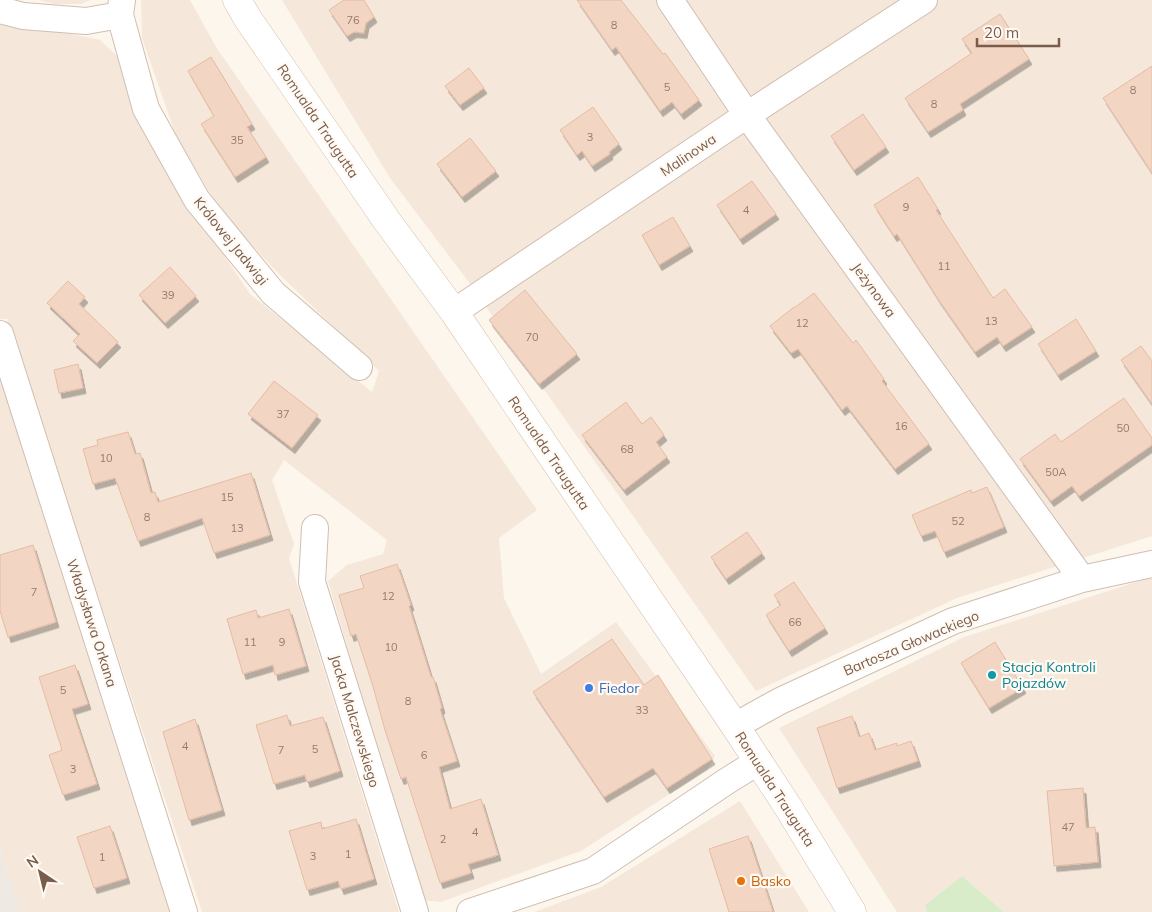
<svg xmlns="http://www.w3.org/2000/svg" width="1152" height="912" viewBox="0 0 1152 912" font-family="Mulish,sans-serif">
<defs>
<filter id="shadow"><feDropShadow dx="3" dy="5.5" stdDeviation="0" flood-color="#0004"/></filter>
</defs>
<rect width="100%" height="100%" fill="#fdf6ec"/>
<path fill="#f5e8da" d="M38 0H90L81 4H54Z
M141 0H190L216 47 537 510 499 538 504 598 541 674 616 622 715 756 707 770 581 851 441 902 421 900 328 581 347 565 383 554 387 540 284 460 272 480 294 544 289 558 399 912H202L7 319H0V19L100 40 117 56 152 148 250 294 372 392 379 371 275 270 218 207 175 133 142 38Z
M282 0H1152V536L957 598 756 691 465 277 390 178Z
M0 379 171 912H20L0 847Z
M1152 577V912H1004L962 876 925 905 927 912H897L779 728 964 637Z
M740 801 809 912H534L601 887Z"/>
<path fill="#efe9e4" d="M0 847 20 912H0Z"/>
<path fill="#d8ecc9" d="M962 876 1004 912H927L925 905Z"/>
<path fill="#f3d5c3" stroke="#e6bba3" filter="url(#shadow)" d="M344 0H364L374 17 366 23 364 33 354 32 347 36 329 10Z
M577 0H621L663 54 665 53 699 100 681 114 672 102 660 111 616 47 612 50Z
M1000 14 1029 59 960 104 963 110 928 132 905 98 972 53 962 39Z
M211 57 252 124 247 127 266 157 235 177 201 124 214 116 188 71Z
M1152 66V173L1103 98Z
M469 68 484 88 460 105 445 86Z
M593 107 619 144 609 152 610 154 592 166 582 151 577 155 560 130Z
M863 114 886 147 854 170 831 136Z
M470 138 496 171 462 197 437 164Z
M918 177 938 209 936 210 993 298 1005 289 1032 327 1003 346 997 337 975 352 938 299 897 234 894 236 874 205Z
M752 181 776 214 740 239 717 205Z
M673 217 690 246 659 265 642 235Z
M170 267 196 296 165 323 139 295Z
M68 281 85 297 79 304 118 342 97 363 73 341 80 334 47 303Z
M525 290 577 354 539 384 489 320Z
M814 293 853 343 856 340 884 379 882 381 929 444 895 469 847 406 842 410 798 349 791 353 770 326 794 307V308Z
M1076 319 1096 351 1058 375 1038 344Z
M1141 346 1152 361V404L1121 360Z
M78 364 83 388 59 393 54 370Z
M274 381 318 415 292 448 248 414Z
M1124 398 1152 438V445L1079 496 1072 486 1051 501 1020 459 1055 434 1061 442Z
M626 402 642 424 651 417 664 435 656 442 667 457 624 490 582 435Z
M128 432 135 454 140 453 151 493 155 492 158 502 251 473 270 535 214 553 202 518 138 541 115 478 93 484 83 449 98 445 97 440Z
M987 487 1004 527 944 552 935 531 921 536 912 515 971 490 972 493Z
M747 532 762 553 726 579 711 557Z
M33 545 56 622 8 637 0 611V555Z
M397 564 411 605 409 606 431 677H433L442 708 440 709 457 761 439 767 450 809 481 799 498 855 468 864 471 873 440 883 406 777 401 779 385 730 372 683 356 634 351 636 339 595 364 588 360 576Z
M794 582 825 628 789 651 766 615 781 605 774 595Z
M289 609 306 666 275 675 273 665 243 674 227 619 256 610 258 618Z
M612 639 644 685 658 675 712 759 667 788 653 768 604 797 533 692Z
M995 642 1023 688 989 708 961 663Z
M75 665 88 704 72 709 97 784 63 795 49 755 62 750 39 677Z
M287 715 290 726 323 717 340 771 307 782 305 775 274 784 256 725Z
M852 716 859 737 869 733 875 750 897 743V746L911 741 918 761 837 788 817 728Z
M195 719 222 810 189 820 163 732Z
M1083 788 1086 828 1095 827 1098 862 1054 866 1047 791Z
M356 819 374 879 341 889 338 881 307 890 289 831 321 822 322 829Z
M110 826 127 878 94 888 77 837Z
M748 836 773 912H729L709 849Z"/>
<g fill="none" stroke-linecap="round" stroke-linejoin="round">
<g stroke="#d1beb0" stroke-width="28">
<path id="street" d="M122 0 120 15 146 109 197 200 273 293 359 367
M670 0 747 115 1082 579
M0 10 23 16 86 21 120 15
M454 312 747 115 924 0
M0 334 184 912
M315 528 312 582 415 912
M735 726 780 701 953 621 1082 579 1152 564
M470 912 593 871 727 781 759 761"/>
</g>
<g stroke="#d6c0b0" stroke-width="29">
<path id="secondary" d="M237 0 248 19 387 221 454 312 735 726 788 807 852 912"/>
</g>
<use href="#street" stroke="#fff" stroke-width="26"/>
<use href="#secondary" stroke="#fff" stroke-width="28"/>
</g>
<circle fill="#0f9aa8" stroke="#fffaf3" stroke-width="2" cx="992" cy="675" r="5"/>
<circle fill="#3f7fe0" stroke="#fffaf3" stroke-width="2" cx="589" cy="688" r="5"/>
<circle fill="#e8710a" stroke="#fffaf3" stroke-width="2" cx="741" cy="881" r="5"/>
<g text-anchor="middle" stroke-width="4.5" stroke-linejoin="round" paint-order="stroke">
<g font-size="11" fill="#987a6a">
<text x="353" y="24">76</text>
<text x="614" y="29">8</text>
<text x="667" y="91">5</text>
<text x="1133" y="94">8</text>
<text x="934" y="108">8</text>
<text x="590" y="141">3</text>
<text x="237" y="144">35</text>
<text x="906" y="211">9</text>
<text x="746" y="214">4</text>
<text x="944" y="270">11</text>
<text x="168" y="299">39</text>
<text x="991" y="325">13</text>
<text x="802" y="327">12</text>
<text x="532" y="341">70</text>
<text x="283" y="418">37</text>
<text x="901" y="430">16</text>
<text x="1123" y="432">50</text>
<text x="627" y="453">68</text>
<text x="106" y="462">10</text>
<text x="1056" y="476">50A</text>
<text x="227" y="501">15</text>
<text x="147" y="521">8</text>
<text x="958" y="525">52</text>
<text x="237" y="532">13</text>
<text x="34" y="596">7</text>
<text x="388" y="600">12</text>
<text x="795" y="626">66</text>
<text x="250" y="646">11</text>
<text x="282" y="646">9</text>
<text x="391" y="651">10</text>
<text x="63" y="694">5</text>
<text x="408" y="705">8</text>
<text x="642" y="714">33</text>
<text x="185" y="750">4</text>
<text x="315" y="753">5</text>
<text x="281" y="754">7</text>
<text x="424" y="759">6</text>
<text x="73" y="773">3</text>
<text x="1068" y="831">47</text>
<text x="475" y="836">4</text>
<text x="443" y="843">2</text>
<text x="348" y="858">1</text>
<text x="313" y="860">3</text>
<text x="102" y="861">1</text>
</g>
<g font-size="14" fill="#7a5c4d" stroke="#fffaf3">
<text transform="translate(318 121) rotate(56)" y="5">Romualda Traugutta</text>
<text transform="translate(688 155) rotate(-34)" y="5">Malinowa</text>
<text transform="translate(231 241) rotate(51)" y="5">Królowej Jadwigi</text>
<text transform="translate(874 290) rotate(54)" y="5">Jeżynowa</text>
<text transform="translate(549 453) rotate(56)" y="5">Romualda Traugutta</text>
<text transform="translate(92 623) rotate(72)" y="5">Władysława Orkana</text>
<text transform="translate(911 643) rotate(-23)" y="5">Bartosza Głowackiego</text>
<text transform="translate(355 721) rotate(73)" y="5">Jacka Malczewskiego</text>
<text transform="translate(775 789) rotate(57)" y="5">Romualda Traugutta</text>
</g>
<g font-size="14" fill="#0d838f" stroke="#fffaf3" text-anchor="start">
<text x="1002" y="672">Stacja Kontroli<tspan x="1002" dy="16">Pojazdów</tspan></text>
</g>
<g font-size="14" fill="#366cbe" stroke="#fffaf3" text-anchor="start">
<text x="599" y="693">Fiedor</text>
</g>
<g font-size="14" fill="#c56008" stroke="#fffaf3" text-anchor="start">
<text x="751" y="886">Basko</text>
</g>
</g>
<g transform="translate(40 872) rotate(325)" stroke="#fffaf3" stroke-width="4" paint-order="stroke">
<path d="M0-4L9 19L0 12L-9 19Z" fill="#7a5c4d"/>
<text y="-8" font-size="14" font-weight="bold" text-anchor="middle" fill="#7a5c4d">N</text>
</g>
<path d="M977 38v8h82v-8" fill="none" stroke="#7a5c4d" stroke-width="2.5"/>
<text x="984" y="38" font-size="15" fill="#7a5c4d" stroke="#fffaf3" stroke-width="4" paint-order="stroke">20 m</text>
</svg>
